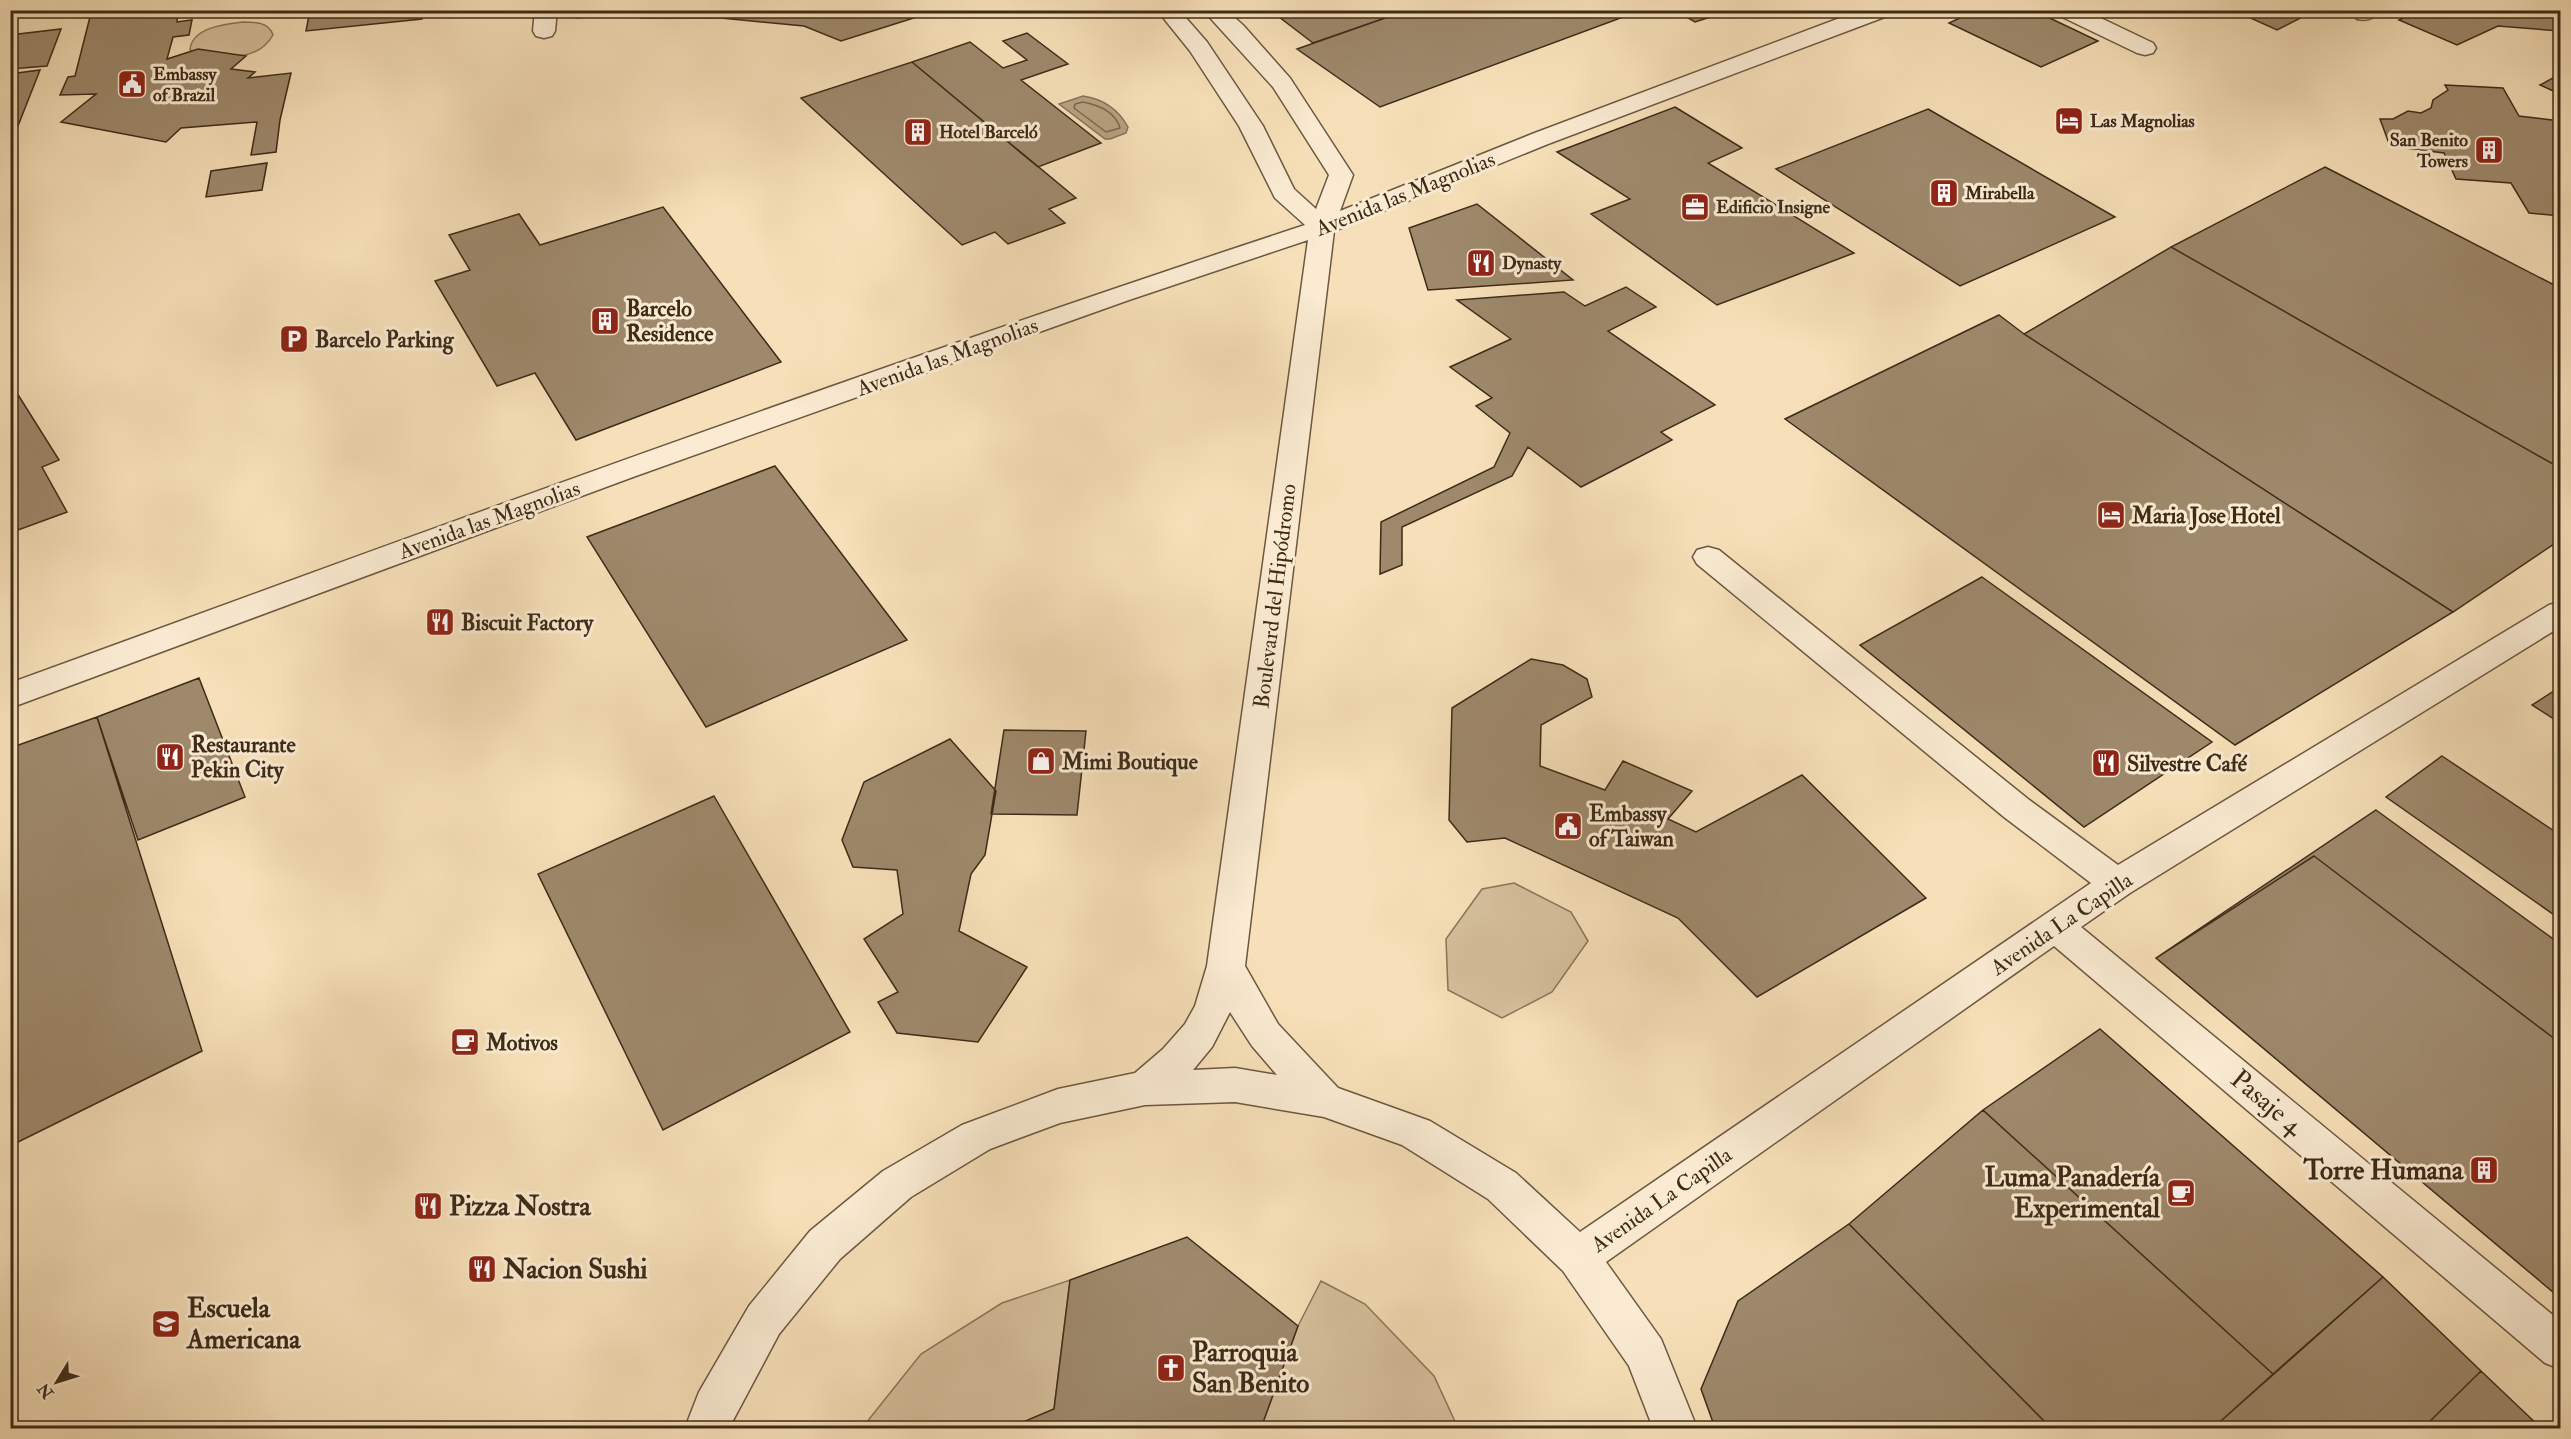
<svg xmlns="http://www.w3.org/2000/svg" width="2571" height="1439" viewBox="0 0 2571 1439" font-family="'IM FELL Double Pica',serif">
<rect width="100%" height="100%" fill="#f7e0b9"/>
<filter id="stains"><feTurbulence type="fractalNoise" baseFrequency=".00333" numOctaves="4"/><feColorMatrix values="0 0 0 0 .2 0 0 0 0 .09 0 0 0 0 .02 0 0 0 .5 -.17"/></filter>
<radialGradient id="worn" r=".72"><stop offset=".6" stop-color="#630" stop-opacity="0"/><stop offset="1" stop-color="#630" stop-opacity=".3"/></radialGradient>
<path fill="#d7c19e" stroke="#8a765b" stroke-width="1.5" d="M243 22C255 22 269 22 273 35 257 64 220 56 193 54L190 49C193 27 226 24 243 22Z
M1514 883 1571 912 1588 941 1552 992 1502 1018 1448 990 1446 939 1482 889Z
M1070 1280 1054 1409 1009 1428H862L921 1354 1002 1303Z
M1321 1281 1365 1304 1434 1376 1458 1428H1261L1298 1326Z"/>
<path fill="#b8a282" stroke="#877258" stroke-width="1.5" d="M1083 96C1104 99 1118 109 1128 127L1126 133 1110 139H1105L1059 104Z"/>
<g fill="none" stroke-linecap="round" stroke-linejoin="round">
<path stroke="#7a664d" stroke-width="1.5" d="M1083 102C1099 105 1115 111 1120 128L1106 132 1074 108 1075 104Z"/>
</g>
<path fill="#9e896c" stroke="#3d2b18" stroke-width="1.5" d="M111 10H178L177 22 192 20 189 35 173 37 167 59 198 49 246 56 231 69 255 72 248 78 291 73 280 120 276 152 251 155 257 122 181 128 166 142 61 122 96 94 60 95 68 77 75 76 90 17 100 15 101 12Z
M310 10H423L422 19 306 31Z
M577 10H629V13L576 18Z
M641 10H939L841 41 804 26 721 18H641Z
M1270 10H1408L1313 43Z
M1408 10H1642L1380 107 1297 49Z
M1674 10H1733L1695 22Z
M1977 10H2033L2098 41 2041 67 1949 23Z
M2233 10H2312L2314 11 2277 30Z
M2421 10H2560V31L2498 26 2457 45 2399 20Z
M61 29 47 66 10 69V35Z
M1027 33 1068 64 1021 80 1101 143 1038 167 912 62 970 42 1003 68 1027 60 1003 41Z
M912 62 1076 198 1049 209 1065 223 1008 244 995 232 962 245 801 98Z
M40 70 16 131H10V74Z
M2560 74V94L2540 85Z
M2445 85 2503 88 2519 116 2560 121V216L2529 213 2511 183 2456 179 2444 153 2390 146 2380 119H2393L2408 111 2421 113 2431 108 2433 100 2448 90Z
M1675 107 1742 148 1708 163 1854 253 1717 305 1591 214 1630 199 1557 152Z
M1928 109 2115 217 1960 286 1776 169Z
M267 163 262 190 206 197 211 171Z
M2325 167 2560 288V468L2171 247Z
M1477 204 1573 280 1428 290 1409 228Z
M663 207 781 362 576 440 535 373 497 386 435 281 470 270 449 235 519 214 540 245Z
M2171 247 2560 468V540L2453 612 2024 334Z
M1626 287 1656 307 1608 331 1715 405 1661 432 1672 440 1581 487 1528 447 1512 476 1402 527V565L1380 574 1381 522 1494 467 1510 433 1476 406 1492 398 1450 367 1511 339 1457 300 1564 292 1585 306Z
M1999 315 2024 334 2453 612 2235 745 1785 419Z
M10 382 59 460 42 467 67 512 10 533Z
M775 466 907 640 706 727 587 537Z
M1982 577 2212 742 2084 827 1860 645Z
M1531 659 1563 665 1587 679 1592 697 1541 725 1540 766 1605 790 1623 761 1692 791 1668 819 1696 832 1802 775 1926 898 1757 997 1678 918 1505 838 1467 842 1449 820 1452 708Z
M199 678 245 797 138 840 97 717Z
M2560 687V723L2532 705Z
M97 717 202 1051 10 1146V748Z
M1004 730 1086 731 1077 815 991 814Z
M950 739 996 791 985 855 971 874 959 931 1027 967 978 1042 897 1033 878 1002 898 992 864 939 903 914 897 870 853 867 842 840 864 782Z
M2442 756 2560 835V919L2386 797Z
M714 796 850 1032 663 1130 538 874Z
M2376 810 2560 944V1298L2156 958Z
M2314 856 2560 1043V1298L2156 958Z
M2100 1029 2383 1277 2273 1374 1983 1110Z
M1983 1110 2273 1374 2213 1428H2051L1849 1224Z
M1849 1224 2051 1428H1715L1701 1389 1738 1301Z
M1187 1237 1298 1326 1261 1428H1009L1054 1409 1070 1280Z
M2383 1277 2481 1371 2423 1428H2213Z
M2481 1371 2541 1428H2423Z"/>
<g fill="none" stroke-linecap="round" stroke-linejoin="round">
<g stroke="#6c5840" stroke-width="3">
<path id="minor" d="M535 10H557L555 31 552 36 544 38 536 36 533 31Z
M1157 10H1179L1207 42 1263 126 1294 189 1316 209 1329 175 1273 87 1203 10H1226L1243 25 1290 78 1353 175 1340 211 1532 134 1861 10H1892L1890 15 1548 144 1334 231 1245 966 1278 1024 1338 1088 1430 1121 1516 1173 1580 1232 2091 883 2004 817 1697 564 1693 557 1697 550 1708 547 1719 550 2028 799 2118 865 2549 605 2560 602V627L2130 893 2081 927 2560 1321V1369L2545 1363 2054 946 1606 1262 1661 1339 1697 1428H1653L1629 1366 1563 1271 1488 1199 1402 1145 1324 1117 1235 1102 1145 1105 1060 1123 990 1149 911 1197 840 1259 779 1334 729 1428H685L699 1392 749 1306 810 1231 883 1171 962 1125 1058 1089 1135 1073 1163 1049 1185 1024 1195 1006 1207 966 1308 240 1129 300 633 477 10 708V683C440 526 870 368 1305 225L1275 198 1239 126 1190 51ZM1230 1012 1252 1046 1277 1075 1235 1068 1193 1070 1212 1047Z
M2056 10H2084L2153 43 2156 48 2153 53 2145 55 2137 53 2058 15Z
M2357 10H2381C2375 19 2367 21 2357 19L2354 14Z"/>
</g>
<use href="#minor" fill="#faebd2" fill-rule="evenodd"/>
</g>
<defs>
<g id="civic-square" transform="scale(1.5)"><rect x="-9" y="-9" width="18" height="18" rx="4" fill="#8f2418" stroke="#faebd2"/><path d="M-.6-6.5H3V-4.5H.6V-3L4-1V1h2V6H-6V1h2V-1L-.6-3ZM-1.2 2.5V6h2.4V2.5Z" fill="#fff"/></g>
<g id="hotel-square" transform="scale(1.5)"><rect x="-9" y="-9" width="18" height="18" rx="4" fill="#8f2418" stroke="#faebd2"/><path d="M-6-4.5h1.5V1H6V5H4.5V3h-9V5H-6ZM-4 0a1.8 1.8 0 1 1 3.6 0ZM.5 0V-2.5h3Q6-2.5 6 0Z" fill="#fff"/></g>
<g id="building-square" transform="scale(1.5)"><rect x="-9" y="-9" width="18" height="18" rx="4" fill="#8f2418" stroke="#faebd2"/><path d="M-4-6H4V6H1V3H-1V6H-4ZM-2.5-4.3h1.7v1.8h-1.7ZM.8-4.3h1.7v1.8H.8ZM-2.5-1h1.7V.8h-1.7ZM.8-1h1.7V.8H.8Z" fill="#fff"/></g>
<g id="office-square" transform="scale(1.5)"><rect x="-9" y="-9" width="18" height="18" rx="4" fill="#8f2418" stroke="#faebd2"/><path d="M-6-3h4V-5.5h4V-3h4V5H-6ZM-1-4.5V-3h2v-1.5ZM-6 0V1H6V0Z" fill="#fff"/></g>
<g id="restaurant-square" transform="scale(1.5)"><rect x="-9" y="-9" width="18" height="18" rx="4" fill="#8f2418" stroke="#faebd2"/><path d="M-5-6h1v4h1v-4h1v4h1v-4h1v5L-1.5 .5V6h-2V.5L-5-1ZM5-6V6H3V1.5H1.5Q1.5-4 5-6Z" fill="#fff"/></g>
<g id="parking-square" transform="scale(1.5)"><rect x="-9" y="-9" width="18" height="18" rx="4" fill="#8f2418" stroke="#faebd2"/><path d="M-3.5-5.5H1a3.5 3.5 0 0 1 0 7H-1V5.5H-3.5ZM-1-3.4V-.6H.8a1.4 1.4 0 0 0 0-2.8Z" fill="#fff"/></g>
<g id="shop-square" transform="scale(1.5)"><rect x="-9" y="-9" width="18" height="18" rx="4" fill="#8f2418" stroke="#faebd2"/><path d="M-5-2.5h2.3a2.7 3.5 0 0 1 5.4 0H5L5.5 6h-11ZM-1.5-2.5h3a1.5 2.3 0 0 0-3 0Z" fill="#fff"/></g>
<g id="cafe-square" transform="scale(1.5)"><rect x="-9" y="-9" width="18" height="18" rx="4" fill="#8f2418" stroke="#faebd2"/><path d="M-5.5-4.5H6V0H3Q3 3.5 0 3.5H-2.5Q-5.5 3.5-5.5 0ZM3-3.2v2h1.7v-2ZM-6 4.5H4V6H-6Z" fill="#fff"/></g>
<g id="school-square" transform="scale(1.5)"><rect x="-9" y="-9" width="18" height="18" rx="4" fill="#8f2418" stroke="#faebd2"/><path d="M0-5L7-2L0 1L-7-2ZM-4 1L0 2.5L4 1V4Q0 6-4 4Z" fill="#fff"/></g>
<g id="church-square" transform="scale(1.5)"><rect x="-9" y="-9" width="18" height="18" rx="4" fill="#8f2418" stroke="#faebd2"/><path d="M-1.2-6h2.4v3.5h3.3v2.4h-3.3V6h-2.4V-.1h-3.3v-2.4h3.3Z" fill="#fff"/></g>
</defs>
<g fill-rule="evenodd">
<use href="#civic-square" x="132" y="84"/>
<use href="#hotel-square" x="2069" y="121"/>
<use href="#building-square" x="918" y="132"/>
<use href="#building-square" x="2489" y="150"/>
<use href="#building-square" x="1944" y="193"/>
<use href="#office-square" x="1695" y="207"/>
<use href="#restaurant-square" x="1481" y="263"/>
<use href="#building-square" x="605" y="321"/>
<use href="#parking-square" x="294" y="339"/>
<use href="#hotel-square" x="2111" y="515"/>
<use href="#restaurant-square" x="440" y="622"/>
<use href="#restaurant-square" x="170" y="757"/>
<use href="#shop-square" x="1041" y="761"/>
<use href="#restaurant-square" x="2106" y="763"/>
<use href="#civic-square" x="1568" y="826"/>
<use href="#cafe-square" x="465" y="1042"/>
<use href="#building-square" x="2484" y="1170"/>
<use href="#cafe-square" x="2181" y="1193"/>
<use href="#restaurant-square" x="428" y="1206"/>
<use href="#restaurant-square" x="482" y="1269"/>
<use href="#school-square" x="166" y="1324"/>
<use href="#church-square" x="1171" y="1368"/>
</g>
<g text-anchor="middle" stroke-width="6" stroke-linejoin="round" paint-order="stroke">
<g font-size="18" font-weight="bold" fill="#3d2b18" stroke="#faebd2" text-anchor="start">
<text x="153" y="80">Embassy<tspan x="153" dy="21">of Brazil</tspan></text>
<text x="2090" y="127">Las Magnolias</text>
<text x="939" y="138">Hotel Barceló</text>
<text x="2468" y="146" text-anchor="end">San Benito<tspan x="2468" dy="21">Towers</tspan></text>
<text x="1965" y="199">Mirabella</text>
<text x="1716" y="213">Edificio Insigne</text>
<text x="1502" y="269">Dynasty</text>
</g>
<g font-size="22" fill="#3d2b18" stroke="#faebd2">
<text transform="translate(1405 193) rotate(-22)" y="8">Avenida las Magnolias</text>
<text transform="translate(947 356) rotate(-20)" y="8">Avenida las Magnolias</text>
<text transform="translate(489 519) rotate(-20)" y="8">Avenida las Magnolias</text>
<text transform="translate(1274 596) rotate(-83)" y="8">Boulevard del Hipódromo</text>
<text transform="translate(2061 923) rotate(-34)" y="8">Avenida La Capilla</text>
<text transform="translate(1661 1199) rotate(-35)" y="8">Avenida La Capilla</text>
</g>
<g font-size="22" font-weight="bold" fill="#3d2b18" stroke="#faebd2" text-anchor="start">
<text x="626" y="316">Barcelo<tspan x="626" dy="25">Residence</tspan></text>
<text x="315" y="347">Barcelo Parking</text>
<text x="2132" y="523">Maria Jose Hotel</text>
<text x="461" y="630">Biscuit Factory</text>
<text x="191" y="752">Restaurante<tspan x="191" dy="25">Pekin City</tspan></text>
<text x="1062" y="769">Mimi Boutique</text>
<text x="2127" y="771">Silvestre Café</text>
<text x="1589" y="821">Embassy<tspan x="1589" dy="25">of Taiwan</tspan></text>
<text x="486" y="1050">Motivos</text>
</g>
<g font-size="27" fill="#3d2b18" stroke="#faebd2">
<text transform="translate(2267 1102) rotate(40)" y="9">Pasaje 4</text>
</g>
<g font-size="27" font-weight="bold" fill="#3d2b18" stroke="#faebd2" text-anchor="start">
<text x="2463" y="1179" text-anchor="end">Torre Humana</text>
<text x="2160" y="1186" text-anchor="end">Luma Panadería<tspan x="2160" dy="31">Experimental</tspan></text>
<text x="449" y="1215">Pizza Nostra</text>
<text x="503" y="1278">Nacion Sushi</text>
<text x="187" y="1317">Escuela<tspan x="187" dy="31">Americana</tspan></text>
<text x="1192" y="1361">Parroquia<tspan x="1192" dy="31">San Benito</tspan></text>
</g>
</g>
<rect width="2571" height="1439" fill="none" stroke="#f7e0b9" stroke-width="36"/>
<rect x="12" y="12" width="2547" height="1415" fill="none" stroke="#3d2b18" stroke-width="3"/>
<rect x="18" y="18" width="2535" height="1403" fill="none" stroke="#3d2b18" stroke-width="1.5"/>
<g transform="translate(57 1382) rotate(232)" stroke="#faebd2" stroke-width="4.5" paint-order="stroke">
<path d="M0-4.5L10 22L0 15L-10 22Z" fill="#3d2b18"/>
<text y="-9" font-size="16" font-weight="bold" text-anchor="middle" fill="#3d2b18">N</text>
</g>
<rect width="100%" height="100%" filter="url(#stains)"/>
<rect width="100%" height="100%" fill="url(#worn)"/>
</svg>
